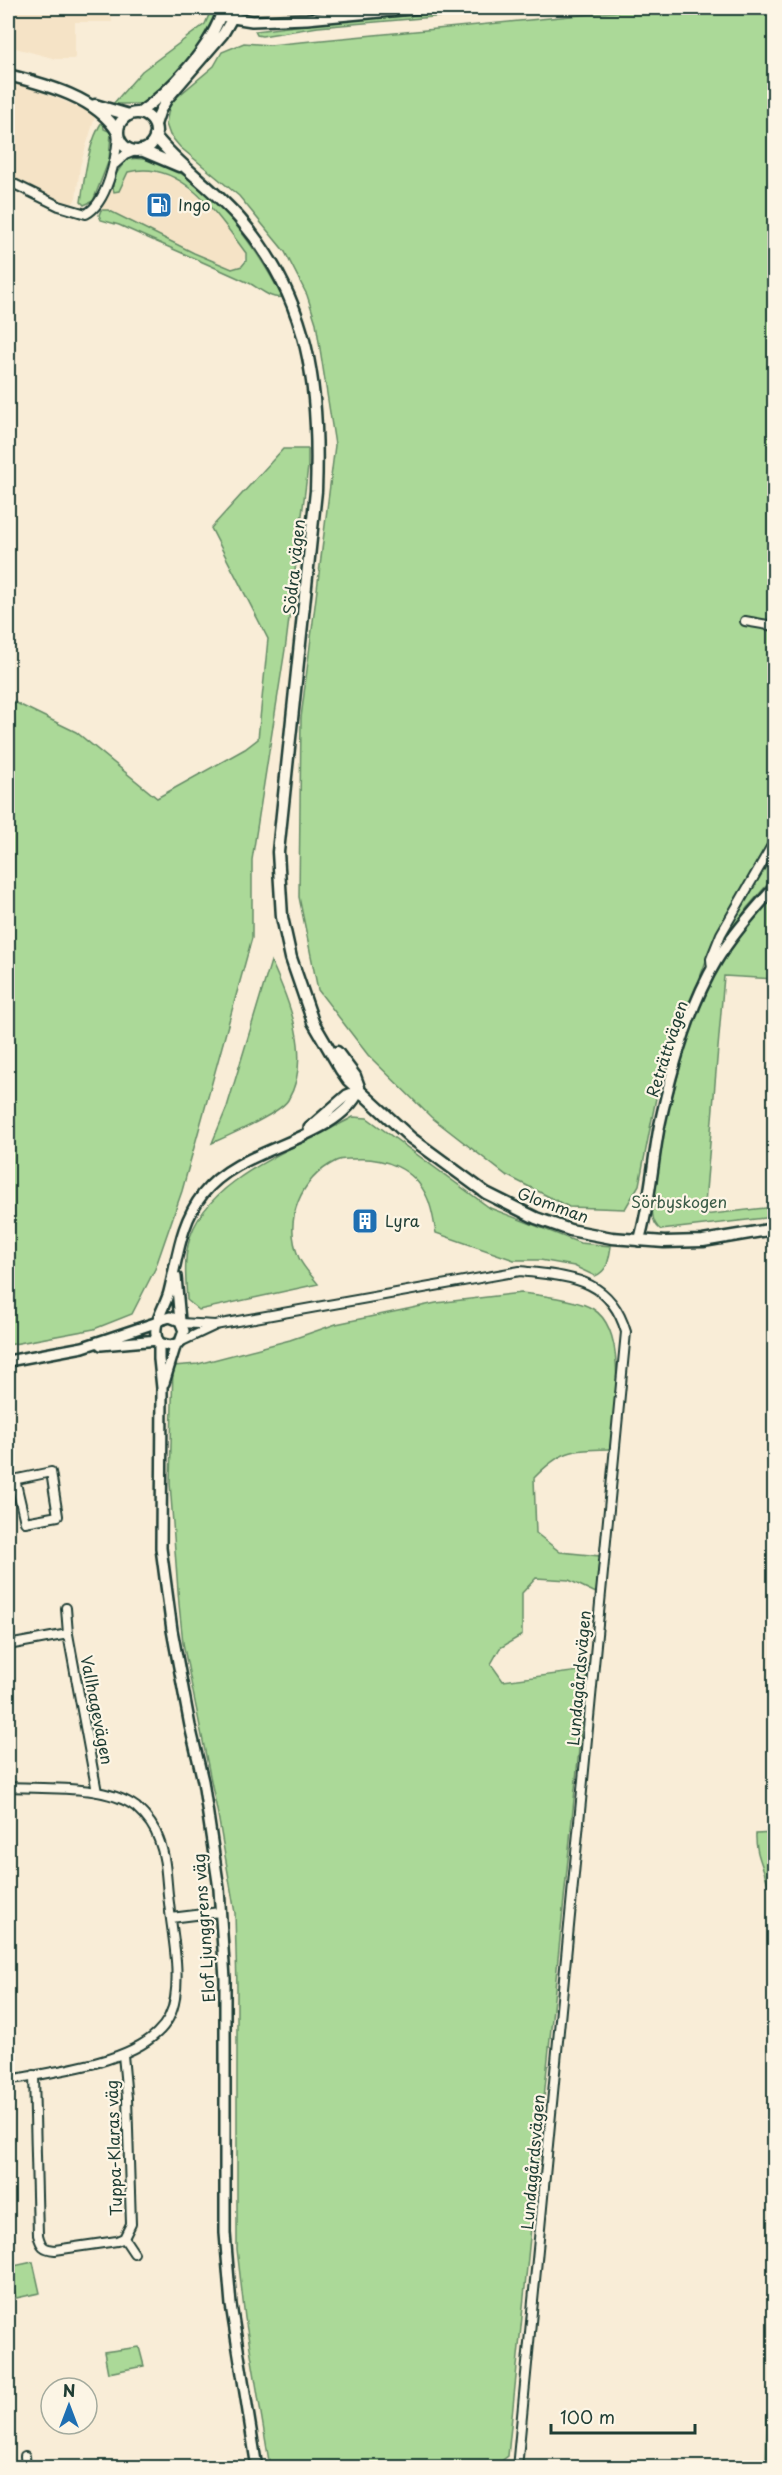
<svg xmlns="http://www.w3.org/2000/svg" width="782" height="2475" viewBox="0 0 782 2475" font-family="'Playpen Sans',sans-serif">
<rect width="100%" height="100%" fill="#f9edd7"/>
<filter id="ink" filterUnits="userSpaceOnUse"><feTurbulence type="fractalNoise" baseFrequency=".0167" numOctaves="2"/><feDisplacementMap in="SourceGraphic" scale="12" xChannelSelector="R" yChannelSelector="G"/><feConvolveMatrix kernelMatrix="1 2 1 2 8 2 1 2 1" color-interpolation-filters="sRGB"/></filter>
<g filter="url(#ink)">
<path fill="#f5e3c6" d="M8 8H111L112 22H75V59H56L8 46Z
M8 82 29 87 96 114 80 166 76 198 72 205 8 177Z
M141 168 175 178 210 205 246 253 242 266 232 269 101 210 112 186 114 191H119L128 172Z"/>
<path fill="#abd998" stroke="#658b66" stroke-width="1.5" d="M212 8H217L216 13 198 46 176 74 151 98 142 104H113L142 71 205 24Z
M486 8H512L513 10 318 27 262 36 257 35 255 31 351 19Z
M653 8H774V842L714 939 656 1098 639 1185 625 1209 569 1207 506 1175 431 1117 368 1055 318 990 299 897 301 718 335 445 316 323 307 295 285 252 239 196 180 147 170 135 166 124 170 103 214 66 222 52 244 43 270 45Z
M103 120 104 129 111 132 109 160 93 201 84 205 81 202C85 174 88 143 103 120Z
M128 159C192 151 258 248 282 297 271 300 259 288 249 283 206 263 163 245 119 225L101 220 99 215 101 210H108L194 253 232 269 242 266 246 261V253C219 217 182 158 128 172L119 191 114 192C110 180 120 167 128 159Z
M283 449H308V467L286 643 252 860V938L182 1191 155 1269 132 1314 94 1329 8 1345V699L76 732 157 798 245 749 258 739 268 639 211 528Z
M774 845V877L747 908 717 953 721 938Z
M774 896V979L724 976 704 1215 774 1207V1217L661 1230C650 1222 652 1208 654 1196L666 1119 694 1016 717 964 737 937Z
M271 961C289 1000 313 1058 288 1100 280 1113 228 1136 212 1143L227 1107Z
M353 1117 367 1118 490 1208 580 1243 611 1246C609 1259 608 1271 595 1276L574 1266 540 1260H514L436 1233C434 1222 432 1207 427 1197 414 1168 384 1157 354 1159 349 1159 341 1158 336 1161 300 1179 283 1220 299 1258 303 1267 312 1276 318 1284L199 1310 187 1300C186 1282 184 1262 188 1245 202 1178 300 1147 353 1117Z
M521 1293C540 1295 577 1299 593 1309 629 1331 614 1413 610 1449 571 1450 561 1450 534 1478L536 1533 560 1552 600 1556 596 1593 569 1580 536 1578 522 1593V1635L500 1648 491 1664 503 1681 587 1670 508 2456 500 2462 448 2468H275L269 2461 245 2318 237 2249V1988L235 1913 218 1815 183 1643 179 1604 170 1483 173 1366 198 1364 290 1340 336 1324 436 1303Z
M774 1833V1885H768C764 1867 755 1854 756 1834Z
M33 2262 40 2293 16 2298 9 2267Z
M139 2347 144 2366 108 2373 104 2352Z
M774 2386V2467H766L767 2416Z"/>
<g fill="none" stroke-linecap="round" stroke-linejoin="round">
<g stroke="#1f3d34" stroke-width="12">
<path id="minor" d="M115 164 125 155 135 151
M8 181 59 206 86 214C107 203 116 159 118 136
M745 621 774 626
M712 969 711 959 721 934 774 842
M181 1323 215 1325 520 1271C570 1277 610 1277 626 1332L517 2468
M180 1342 214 1326
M8 1481 51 1472 58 1516 25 1522 15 1479
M66 1608 68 1634
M8 1645 68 1634 97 1792
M8 1787C45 1789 105 1784 136 1807 146 1816 155 1827 159 1840 167 1860 166 1882 169 1903 172 1933 180 1967 175 1998 173 2011 167 2024 157 2033 125 2064 51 2072 8 2080
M171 1918 220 1912
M34 2075 38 2235C41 2246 43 2249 55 2250L117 2241 124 2238 131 2224 127 2098 123 2055
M124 2238 134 2253
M25 2456 26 2468"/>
</g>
<g stroke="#1f3d34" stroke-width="14">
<path id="tertiary" d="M221 16 252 21 307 19 423 8
M139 113C170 91 213 46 223 8
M155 126 160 111 167 99 223 34 238 8
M309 1128 347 1095 360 1090
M639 1241C650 1204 652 1166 659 1128 670 1076 689 1006 717 960 733 934 754 910 774 888
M176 1277 180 1321
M160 1320 170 1317 180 1321 184 1331 180 1342 171 1346 159 1343C149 1327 165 1308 169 1292 178 1257 180 1223 203 1194 242 1144 334 1143 360 1090
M159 1343V1359L162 1388 161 1548 172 1630 190 1726 203 1781 219 1889 225 1979V2233L231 2305 257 2468
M101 1345 158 1340
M8 1361 83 1347 158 1322
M164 1383 176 1344"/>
</g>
<g stroke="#1f3d34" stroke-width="15">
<path id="secondary" d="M8 75C44 84 99 98 118 133
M95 105 129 115
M118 132a19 19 0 1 1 38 0a19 19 0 1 1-38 0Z
M155 136C180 167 214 189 240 219 310 300 320 389 316 491L278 852 282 917 291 958 313 1022 341 1070 348 1080 411 1138 486 1193 536 1218 570 1230 612 1238 664 1242 703 1241 774 1229
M141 150 179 166
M337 1052 355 1076 359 1087"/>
</g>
<use href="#minor" stroke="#fcf5e5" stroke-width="8"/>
<use href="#tertiary" stroke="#fcf5e5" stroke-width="9"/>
<use href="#secondary" stroke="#fcf5e5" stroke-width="10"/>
</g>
</g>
<defs>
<g id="fuel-square" transform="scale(1.35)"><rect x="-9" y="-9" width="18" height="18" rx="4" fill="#1f6fb2" stroke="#fcf5e5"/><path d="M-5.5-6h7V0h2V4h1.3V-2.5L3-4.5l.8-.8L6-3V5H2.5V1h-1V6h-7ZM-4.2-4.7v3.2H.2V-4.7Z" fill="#fff"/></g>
<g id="building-square" transform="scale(1.35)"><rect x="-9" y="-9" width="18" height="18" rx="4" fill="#1f6fb2" stroke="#fcf5e5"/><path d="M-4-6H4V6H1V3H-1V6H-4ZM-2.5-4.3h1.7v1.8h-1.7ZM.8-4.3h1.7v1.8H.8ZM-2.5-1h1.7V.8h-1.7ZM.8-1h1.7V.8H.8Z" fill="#fff"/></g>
</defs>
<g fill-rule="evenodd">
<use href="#fuel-square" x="159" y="205"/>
<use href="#building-square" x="365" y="1221"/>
</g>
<g text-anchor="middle" stroke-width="4.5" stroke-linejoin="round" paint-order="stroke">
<g font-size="16" fill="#1f3d34" stroke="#fcf5e5" text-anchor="start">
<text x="178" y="211">Ingo</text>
<text x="385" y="1227">Lyra</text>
</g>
<g font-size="16" fill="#1f3d34" stroke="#fcf5e5">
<text transform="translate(294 567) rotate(-84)" y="6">Södra vägen</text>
<text transform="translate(667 1049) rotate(-72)" y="6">Reträttvägen</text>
<text transform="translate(553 1205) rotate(20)" y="6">Glomman</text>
<text transform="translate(579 1678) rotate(-85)" y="6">Lundagårdsvägen</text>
<text transform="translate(97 1710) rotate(79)" y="6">Vallhagevägen</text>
<text transform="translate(204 1928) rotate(-94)" y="6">Elof Ljunggrens väg</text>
<text transform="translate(114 2148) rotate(-92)" y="6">Tuppa-Klaras väg</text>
<text transform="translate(533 2162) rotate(-85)" y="6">Lundagårdsvägen</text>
</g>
<g font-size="16" fill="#3b5c48" stroke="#fcf5e5">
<text x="679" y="1208">Sörbyskogen</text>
</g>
</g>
<rect width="782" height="2475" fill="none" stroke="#fcf5e5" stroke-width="30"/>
<rect x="15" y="15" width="752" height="2445" fill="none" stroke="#1f3d34" stroke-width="2" filter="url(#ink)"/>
<g transform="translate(69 2406)"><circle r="28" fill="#fcf5e5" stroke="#a4ab9e" stroke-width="1.5"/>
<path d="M0-4.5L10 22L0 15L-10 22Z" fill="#1f6fb2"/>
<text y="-9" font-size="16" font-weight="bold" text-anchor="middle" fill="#1f3d34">N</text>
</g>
<path d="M551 2424v9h144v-9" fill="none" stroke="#1f3d34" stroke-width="3"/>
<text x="560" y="2424" font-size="18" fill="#1f3d34" stroke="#fcf5e5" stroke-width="4.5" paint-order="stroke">100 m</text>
</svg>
